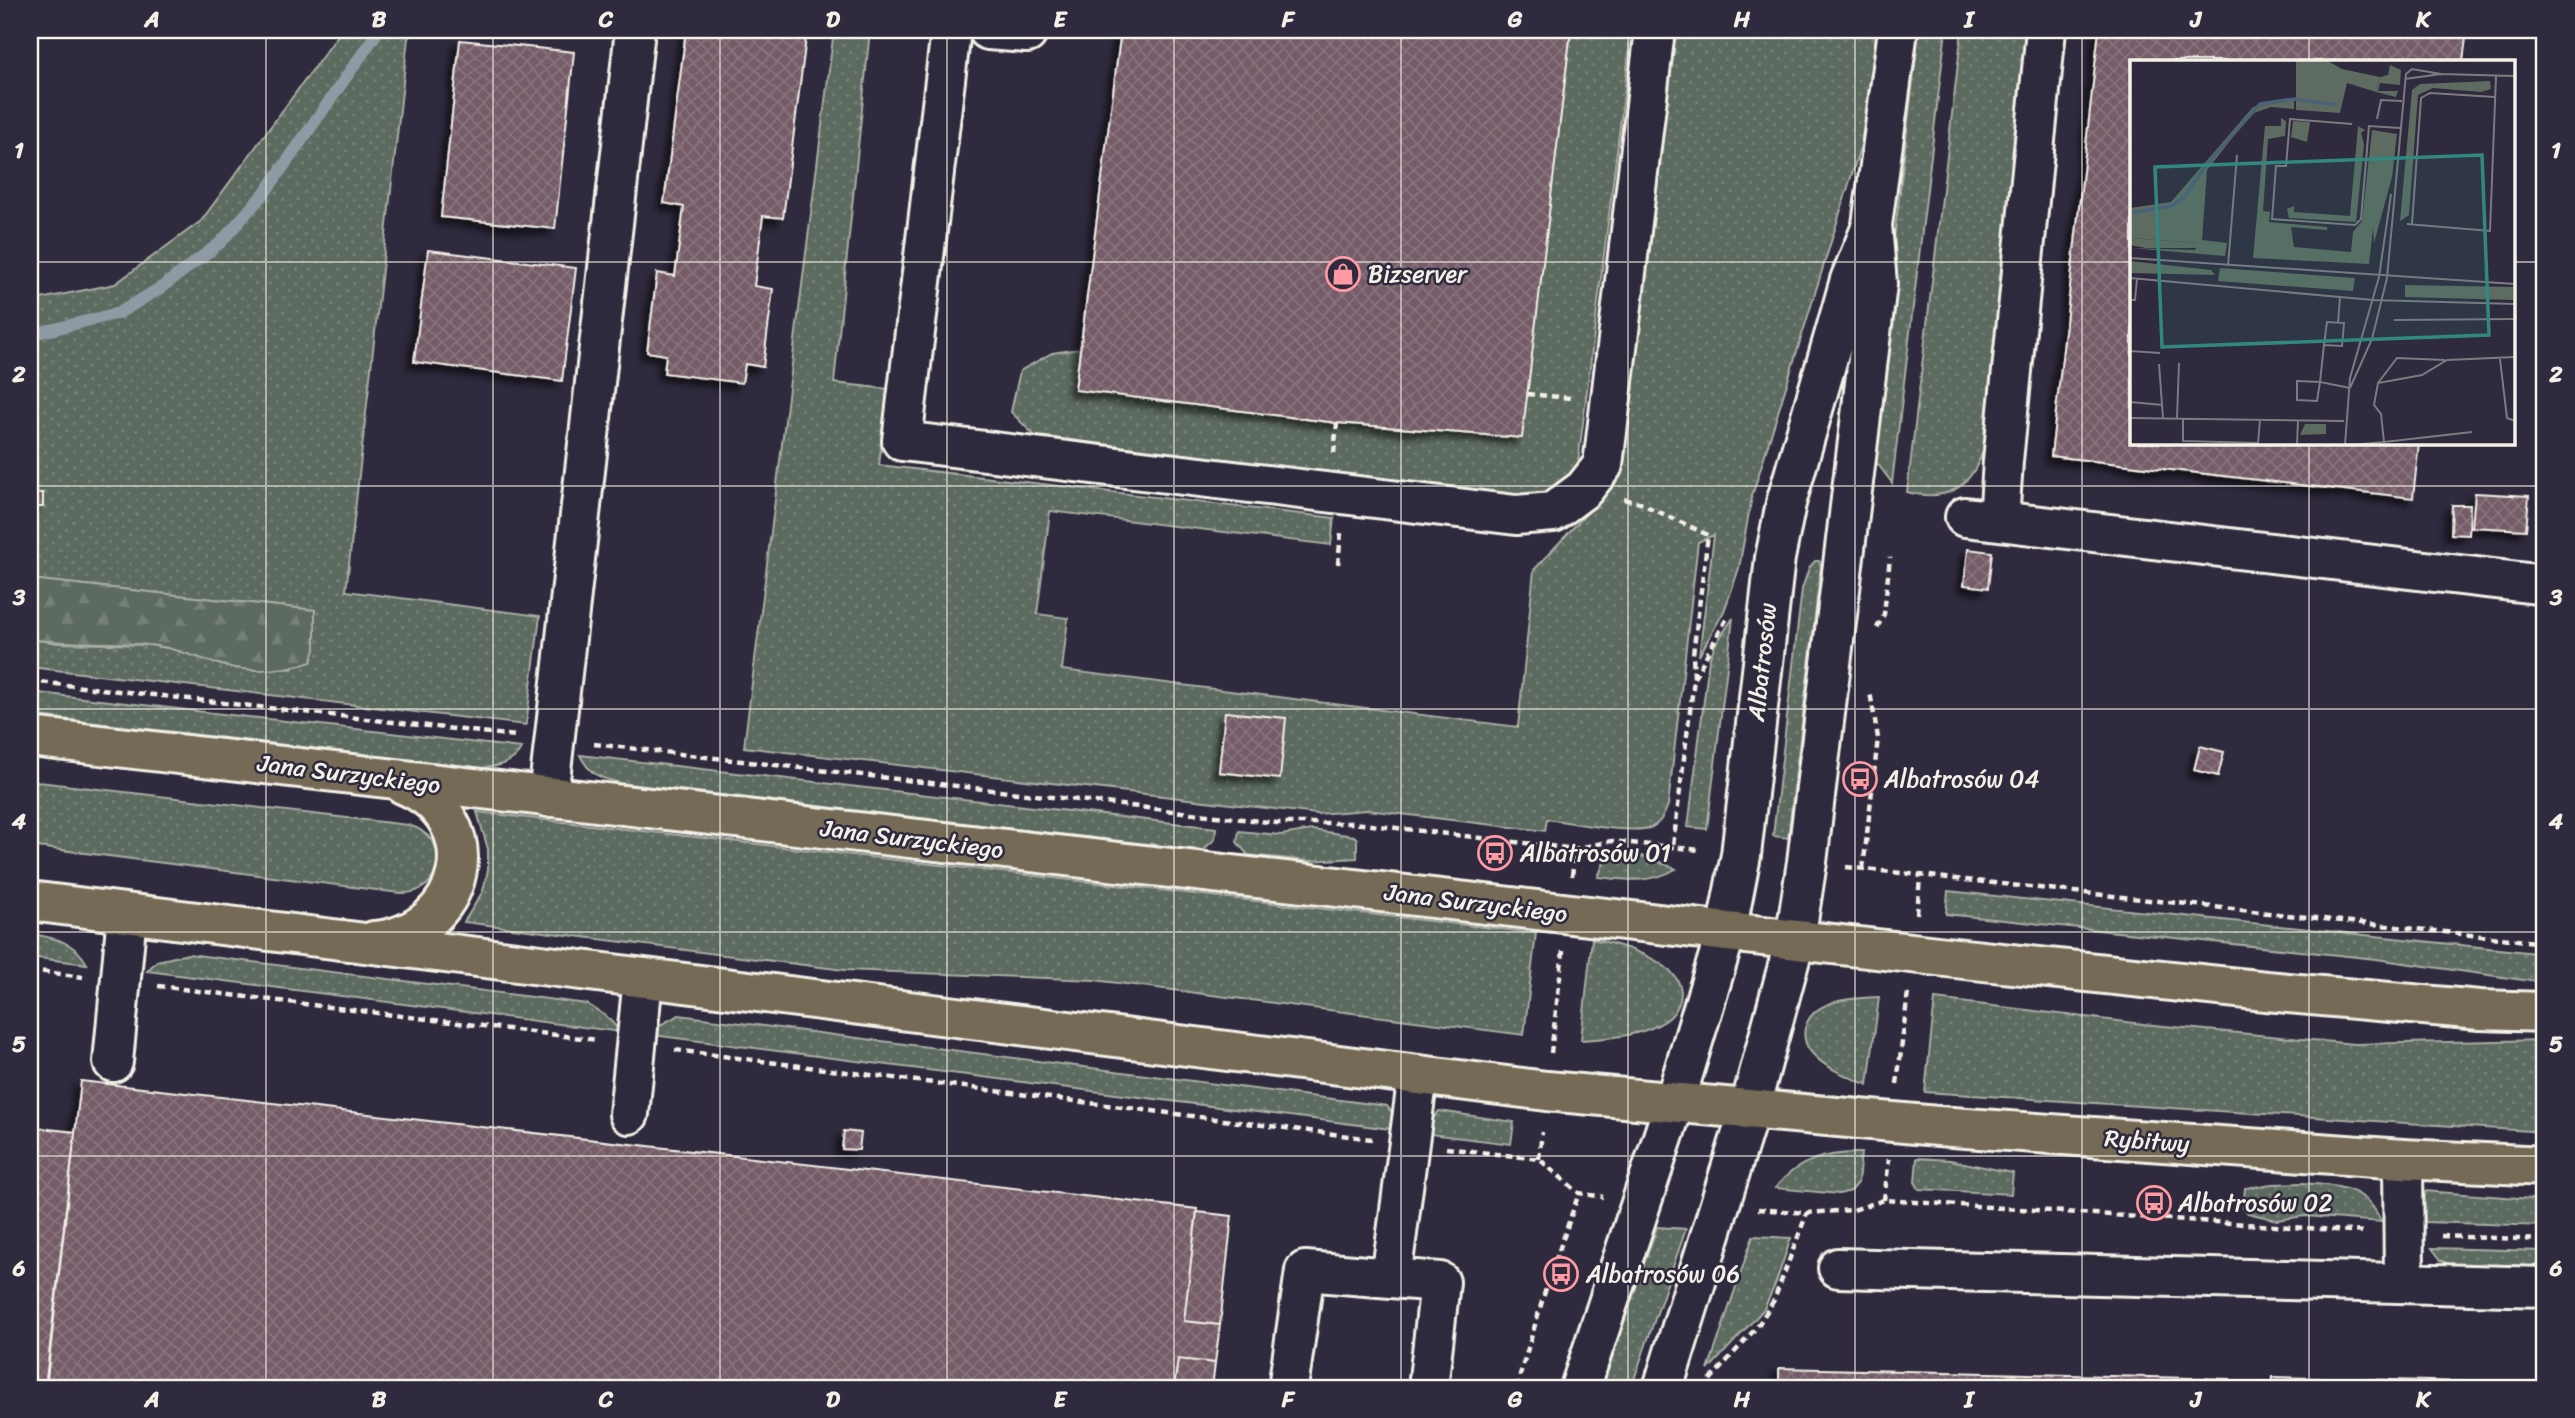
<svg xmlns="http://www.w3.org/2000/svg" width="2575" height="1418" viewBox="0 0 2575 1418" font-family="Sriracha,sans-serif">
<defs>
<pattern id="grass-dots" width="8" height="8" patternUnits="userSpaceOnUse" patternTransform="scale(1.75)"><rect width="8" height="8" fill="#5d6b61"/><path d="M2 2h.1M6 6h.1" fill="none" stroke="#758178" stroke-width="1.8" stroke-linecap="round"/></pattern>
<pattern id="forest-firs" width="22" height="20" patternUnits="userSpaceOnUse" patternTransform="scale(1.75)"><rect width="22" height="20" fill="#5d6b61"/><path d="M5 1l3.5 6h-7zM16 11l3.5 6h-7z" fill="#758178"/></pattern>
<pattern id="building-cross-hatch" width="8" height="8" patternUnits="userSpaceOnUse" patternTransform="scale(1.75)"><rect width="8" height="8" fill="#745c67"/><path d="M0 0l8 8M0 8l8-8" fill="none" stroke="#88747d"/></pattern>
<filter id="shadow"><feDropShadow dx="-6" dy="6" stdDeviation="3.5" flood-color="#0009"/></filter>
</defs>
<rect width="100%" height="100%" fill="#2f2a3d"/>
<filter id="ink" filterUnits="userSpaceOnUse"><feTurbulence type="fractalNoise" baseFrequency=".0143" numOctaves="2"/><feDisplacementMap in="SourceGraphic" scale="14" xChannelSelector="R" yChannelSelector="G"/><feConvolveMatrix kernelMatrix="1 2 1 2 8 2 1 2 1" color-interpolation-filters="sRGB"/></filter>
<g filter="url(#ink)">
<path fill="url(#grass-dots)" stroke="#a8aea4" stroke-width="2" d="M342 30H415L408 38 346 591 540 616 526 725 30 667V639L58 643 150 645 173 649 228 667 292 669 314 632V610L30 579V301L115 284 201 221Z
M834 30H870L834 383 888 389 879 465 1334 518 1331 545 1050 511 1037 614 1068 618 1062 670 1518 727 1534 570 1612 486 1672 30H1877L1861 145 1752 496 1739 568 1731 592 1724 611 1699 656 1714 535 1698 542 1668 805C1665 814 1661 823 1652 827 1634 835 1569 822 1547 819L1545 831 1367 810 1317 814 744 747Z
M1571 30H1632L1578 463 1561 487 1532 500 1038 439 1011 412 1020 371 1052 353 1080 349 1075 390 1337 423 1521 438Z
M1919 30H1946L1892 483 1877 463 1870 441Z
M1962 30H2030L1983 451C1970 489 1946 502 1907 492Z
M1815 561H1819L1821 566 1788 838 1773 836 1802 589 1809 568Z
M1733 618 1707 829 1688 827 1709 660 1715 645Z
M30 692 522 748C513 764 499 766 482 768L30 715Z
M580 755 1216 828 1215 839 1202 851 621 783C601 779 589 774 580 755Z
M30 781 408 825C453 837 445 895 400 893L30 846Z
M477 812 1536 933 1524 1035 1094 980 844 970 464 922 483 891 488 870V849Z
M1312 830 1354 836 1357 839V858L1309 861 1248 855 1237 842 1239 831 1281 835Z
M1614 854C1636 852 1657 860 1676 869 1650 884 1627 880 1598 877L1605 860Z
M1948 891 2545 954V983L2376 959 1946 914Z
M30 934C53 937 76 942 87 964L30 957Z
M1592 939C1618 944 1679 960 1681 992 1681 1002 1677 1010 1670 1017 1648 1036 1609 1038 1581 1040Z
M188 954 587 1004 606 1016 621 1032 147 971 157 961Z
M1879 997 1868 1085C1850 1077 1825 1069 1812 1053 1806 1047 1803 1037 1805 1028 1813 998 1854 998 1879 997Z
M1935 999 2143 1024 2354 1044 2545 1040V1132L1925 1092Z
M679 1015 1387 1106 1392 1113 1391 1129 652 1035 658 1026Z
M1439 1111 1514 1122 1511 1144 1429 1134 1431 1121Z
M1861 1153 1858 1183 1851 1191 1839 1194 1775 1188C1797 1160 1827 1152 1861 1153Z
M1917 1158 1950 1160 2013 1173 2011 1194 1919 1189 1915 1182Z
M2302 1183C2334 1186 2367 1185 2381 1222L2305 1216 2277 1220 2248 1213 2243 1208 2245 1188 2272 1184Z
M2423 1191 2545 1200V1226L2425 1222Z
M1657 1227 1686 1229 1631 1388H1601Z
M1753 1236 1791 1238 1775 1285 1764 1309 1708 1370Z
M2432 1248 2545 1251V1271L2456 1268 2441 1260Z"/>
<path fill="url(#forest-firs)" stroke="#a8aea4" stroke-width="2" d="M30 579 315 610V649L311 662C288 670 251 673 226 666 200 660 176 647 148 645 109 641 69 645 30 639Z"/>
<g fill="none" stroke-linecap="round" stroke-linejoin="round">
<path stroke="#8f9ba4" stroke-width="12" d="M30 335 119 313 162 287 220 243 267 190 379 30"/>
</g>
<path fill="url(#building-cross-hatch)" stroke="#f4f1e8" stroke-width="2" filter="url(#shadow)" d="M686 30H807L783 218 763 216 754 286 773 289 763 367 745 364 742 383 664 373 666 355 647 352 657 273 675 276 684 207 664 203Z
M1121 30H1571L1522 438 1337 423 1075 390Z
M2099 30H2467L2463 61H2132V443H2419L2413 498 2051 456Z
M460 40 574 52 555 229 441 217Z
M428 250 576 268 562 381 414 362Z
M35 493H43V507H34Z
M2475 493 2529 496 2526 530 2472 527Z
M2452 505H2470L2469 535 2451 534Z
M1968 549 1992 552 1988 588 1964 585Z
M1225 712 1286 718 1280 779 1219 772Z
M2200 746 2224 752 2218 776 2194 770Z
M81 1081 1197 1209 1184 1321 1220 1325 1215 1363 1178 1359 1174 1388H46Z
M30 1127 75 1132 45 1388H30Z
M844 1131 861 1133 859 1150 842 1149Z
M1197 1212 1232 1216 1220 1325 1184 1321Z
M1178 1359 1215 1363 1212 1388H1174Z
M1779 1368 2230 1379V1388H1779Z
M2273 1377 2545 1384V1388H2272Z"/>
<g fill="none" stroke-linecap="round" stroke-linejoin="round">
<g stroke="#f4f1e8" stroke-width="44">
<path id="minor" d="M951 30 902 441 1516 515 1553 512 1584 489 1603 465 1655 30
M988 30 1027 33V30
M1965 517 2545 585
M1999 521 2003 461 2046 30
M548 797 635 30
M113 1062 127 914
M629 1114 643 979
M2403 1159 2404 1283
M1838 1268 2545 1287
M1391 1278 1418 1075
M1288 1388 1305 1271 1440 1282 1428 1388
M1580 1388 1674 1104 1726 932 1741 855 1775 558 1786 503 1841 312 1850 280 1870 231
M1663 1388 1749 1111 1795 940 1807 862 1877 284 1872 225 1898 30"/>
</g>
<g stroke="#f4f1e8" stroke-width="44">
<path id="major" d="M30 737 1955 958 2266 991 2480 1010 2545 1012
M30 901 1547 1091 1938 1126 2403 1159 2545 1166
M374 941C466 933 492 820 403 784"/>
</g>
<path stroke="#f4f1e8" stroke-width="4.5" stroke-dasharray="7 5" stroke-linecap="butt" d="M1527 394 1571 398
M1334 453 1337 423
M1624 499 1640 503 1708 535 1693 654 1694 679 1673 846
M1338 564 1341 533
M1877 628 1884 614 1890 557
M1694 678 1727 618
M30 681 516 736
M594 744 1277 823H1354L1575 849 1611 841 1701 850
M1846 867 2545 943
M1863 869 1878 738 1870 692
M1572 876 1575 849
M1917 914 1920 877
M30 970 83 977
M158 986 597 1040
M675 1050 1372 1139
M1551 1053 1563 951
M1897 1084 1908 992
M1446 1148 1539 1159 1579 1193 1603 1197
M1539 1159 1542 1132
M1884 1200 1889 1159
M1758 1209 1807 1213 1853 1210 1884 1200 2366 1232
M2441 1236 2545 1240
M1710 1380 1757 1327 1774 1300 1807 1213
M1516 1388 1547 1285 1579 1193"/>
<use href="#minor" stroke="#2f2a3d" stroke-width="38"/>
<use href="#major" stroke="#756b55" stroke-width="38"/>
</g>
</g>
<path fill="none" stroke="#f4f1e8" stroke-width="2" stroke-opacity="0.55" d="M266 30V1388M493 30V1388M720 30V1388M947 30V1388M1174 30V1388M1401 30V1388M1628 30V1388M1855 30V1388M2082 30V1388M2309 30V61M30 262H2132M2514 262H2545M2309 443V1388M30 486H2545M30 709H2545M30 932H2545M30 1156H2545"/>
<defs>
<g id="shop-ring" transform="scale(1.75)"><circle r="9.5" fill="#2f2a3d" stroke="#ff9aa2" stroke-width="1.5"/><path d="M-5-2.5h2.3a2.7 3.5 0 0 1 5.4 0H5L5.5 6h-11ZM-1.5-2.5h3a1.5 2.3 0 0 0-3 0Z" fill="#ff9aa2"/></g>
<g id="bus-ring" transform="scale(1.75)"><circle r="9.5" fill="#2f2a3d" stroke="#ff9aa2" stroke-width="1.5"/><path d="M-5-6H5V4H4V6H2V4H-2V6H-4V4H-5ZM-3.5-4V0h7V-4ZM-3.5 1.2v1.5H-2V1.2ZM2 1.2v1.5H3.5V1.2Z" fill="#ff9aa2"/></g>
</defs>
<g fill-rule="evenodd">
<use href="#shop-ring" x="1343" y="274"/>
<use href="#bus-ring" x="1860" y="779"/>
<use href="#bus-ring" x="1495" y="853"/>
<use href="#bus-ring" x="2154" y="1203"/>
<use href="#bus-ring" x="1561" y="1274"/>
</g>
<g text-anchor="middle" stroke-width="5" stroke-linejoin="round" paint-order="stroke">
<g font-size="24" fill="#f4f1e8" stroke="#2f2a3d" text-anchor="start">
<text x="1368" y="282">Bizserver</text>
<text x="1884" y="787">Albatrosów 04</text>
<text x="1520" y="861">Albatrosów 01</text>
<text x="2178" y="1211">Albatrosów 02</text>
<text x="1586" y="1282">Albatrosów 06</text>
</g>
<g font-size="24" fill="#f4f1e8" stroke="#2f2a3d">
<text transform="translate(1762 662) rotate(-84)" y="8">Albatrosów</text>
<text transform="translate(349 774) rotate(7)" y="8">Jana Surzyckiego</text>
<text transform="translate(912 839) rotate(7)" y="8">Jana Surzyckiego</text>
<text transform="translate(1476 903) rotate(7)" y="8">Jana Surzyckiego</text>
<text transform="translate(2147 1141) rotate(4)" y="8">Rybitwy</text>
</g>
</g>
<g transform="translate(2130 60)">
<rect width="385" height="385" fill="#2f2a3d"/>
<path d="M260 5 271 10 270 25 250 23 248 31H268L266 37 246 32 250 17 258 15ZM360 21 361 29 351 32 303 28 288 35 279 155 270 161 282 30 290 24ZM164 39V49L141 47 121 54 77 110 72 180 97 183 95 196 0 188 65 190 68 183 0 178V148L41 142 123 47ZM151 58 156 61 155 76 138 79 133 151 140 152 139 162 197 167V170L161 167 164 187 221 192 223 172 232 161 242 70 267 74 262 117 244 183 243 168 239 204 123 198 135 66H151ZM163 61 180 62 177 82 161 77ZM228 66 235 70 231 73 234 84 226 162 159 158 157 149 164 146V152L220 156ZM0 201 81 210 85 215 0 213ZM90 208 225 218 223 231 88 221ZM275 225 383 227V240L275 237ZM175 364H196V374L170 375Z" fill="#5d6b61"/>
<path d="M166 0H196L212 9 250 17 246 32 217 23 210 53 166 50ZM0 178 68 183V188H16L0 185Z" fill="#5d6b61"/>
<path fill="none" stroke="#4b6176" stroke-width="3.5" d="M0 153 42 146 54 137 79 101 130 44 164 39 207 45"/>
<path fill="none" stroke="#7e7a81" stroke-width="2" d="M275 19 311 14 385 16M247 59 251 40 272 41M222 64 160 59 156 106H146L142 159 225 165 231 159 239 66 270 68M277 164 360 171 366 16M282 164 291 38 300 33 365 37M0 198 385 224M98 206 107 95M0 218 243 240 385 244M0 240H5L7 219M264 260 385 259M208 263 210 237M194 285 212 286 214 263 197 262 194 285 190 322 220 328M0 291 30 293M370 299 377 358 385 361M29 304 33 358M167 321 190 322 187 341 167 340ZM248 323 267 298 315 300M220 328 242 279 257 218 276 14 282 9 311 14M0 342 33 345M0 358 214 361M47 358 49 303M53 358V381L128 383 130 360M254 382 342 372M167 385 168 360M215 385 220 318 249 217 261 134M220 385 254 382 251 354 244 345 248 323 292 315 317 300 385 297"/>
<path fill="#318880" fill-opacity="0.15" stroke="#318880" stroke-width="3.5" d="M352 95 359 275 32 287 25 107Z"/>
<rect width="385" height="385" fill="none" stroke="#f4f1e8" stroke-width="3.5"/>
</g>
<rect width="2575" height="1418" fill="none" stroke="#2f2a3d" stroke-width="77"/>
<rect x="38" y="38" width="2498" height="1342" fill="none" stroke="#f4f1e8" stroke-width="2.5"/>
<g font-size="23" text-anchor="middle" font-weight="bold" fill="#f4f1e8">
<text x="152" y="27">A</text>
<text x="379" y="27">B</text>
<text x="606" y="27">C</text>
<text x="833" y="27">D</text>
<text x="1060" y="27">E</text>
<text x="1288" y="27">F</text>
<text x="1515" y="27">G</text>
<text x="1742" y="27">H</text>
<text x="1969" y="27">I</text>
<text x="2196" y="27">J</text>
<text x="2423" y="27">K</text>
<text x="19" y="158">1</text>
<text x="2556" y="158">1</text>
<text x="19" y="382">2</text>
<text x="2556" y="382">2</text>
<text x="19" y="605">3</text>
<text x="2556" y="605">3</text>
<text x="19" y="829">4</text>
<text x="2556" y="829">4</text>
<text x="19" y="1052">5</text>
<text x="2556" y="1052">5</text>
<text x="19" y="1276">6</text>
<text x="2556" y="1276">6</text>
<text x="152" y="1407">A</text>
<text x="379" y="1407">B</text>
<text x="606" y="1407">C</text>
<text x="833" y="1407">D</text>
<text x="1060" y="1407">E</text>
<text x="1288" y="1407">F</text>
<text x="1515" y="1407">G</text>
<text x="1742" y="1407">H</text>
<text x="1969" y="1407">I</text>
<text x="2196" y="1407">J</text>
<text x="2423" y="1407">K</text>
</g>
</svg>
